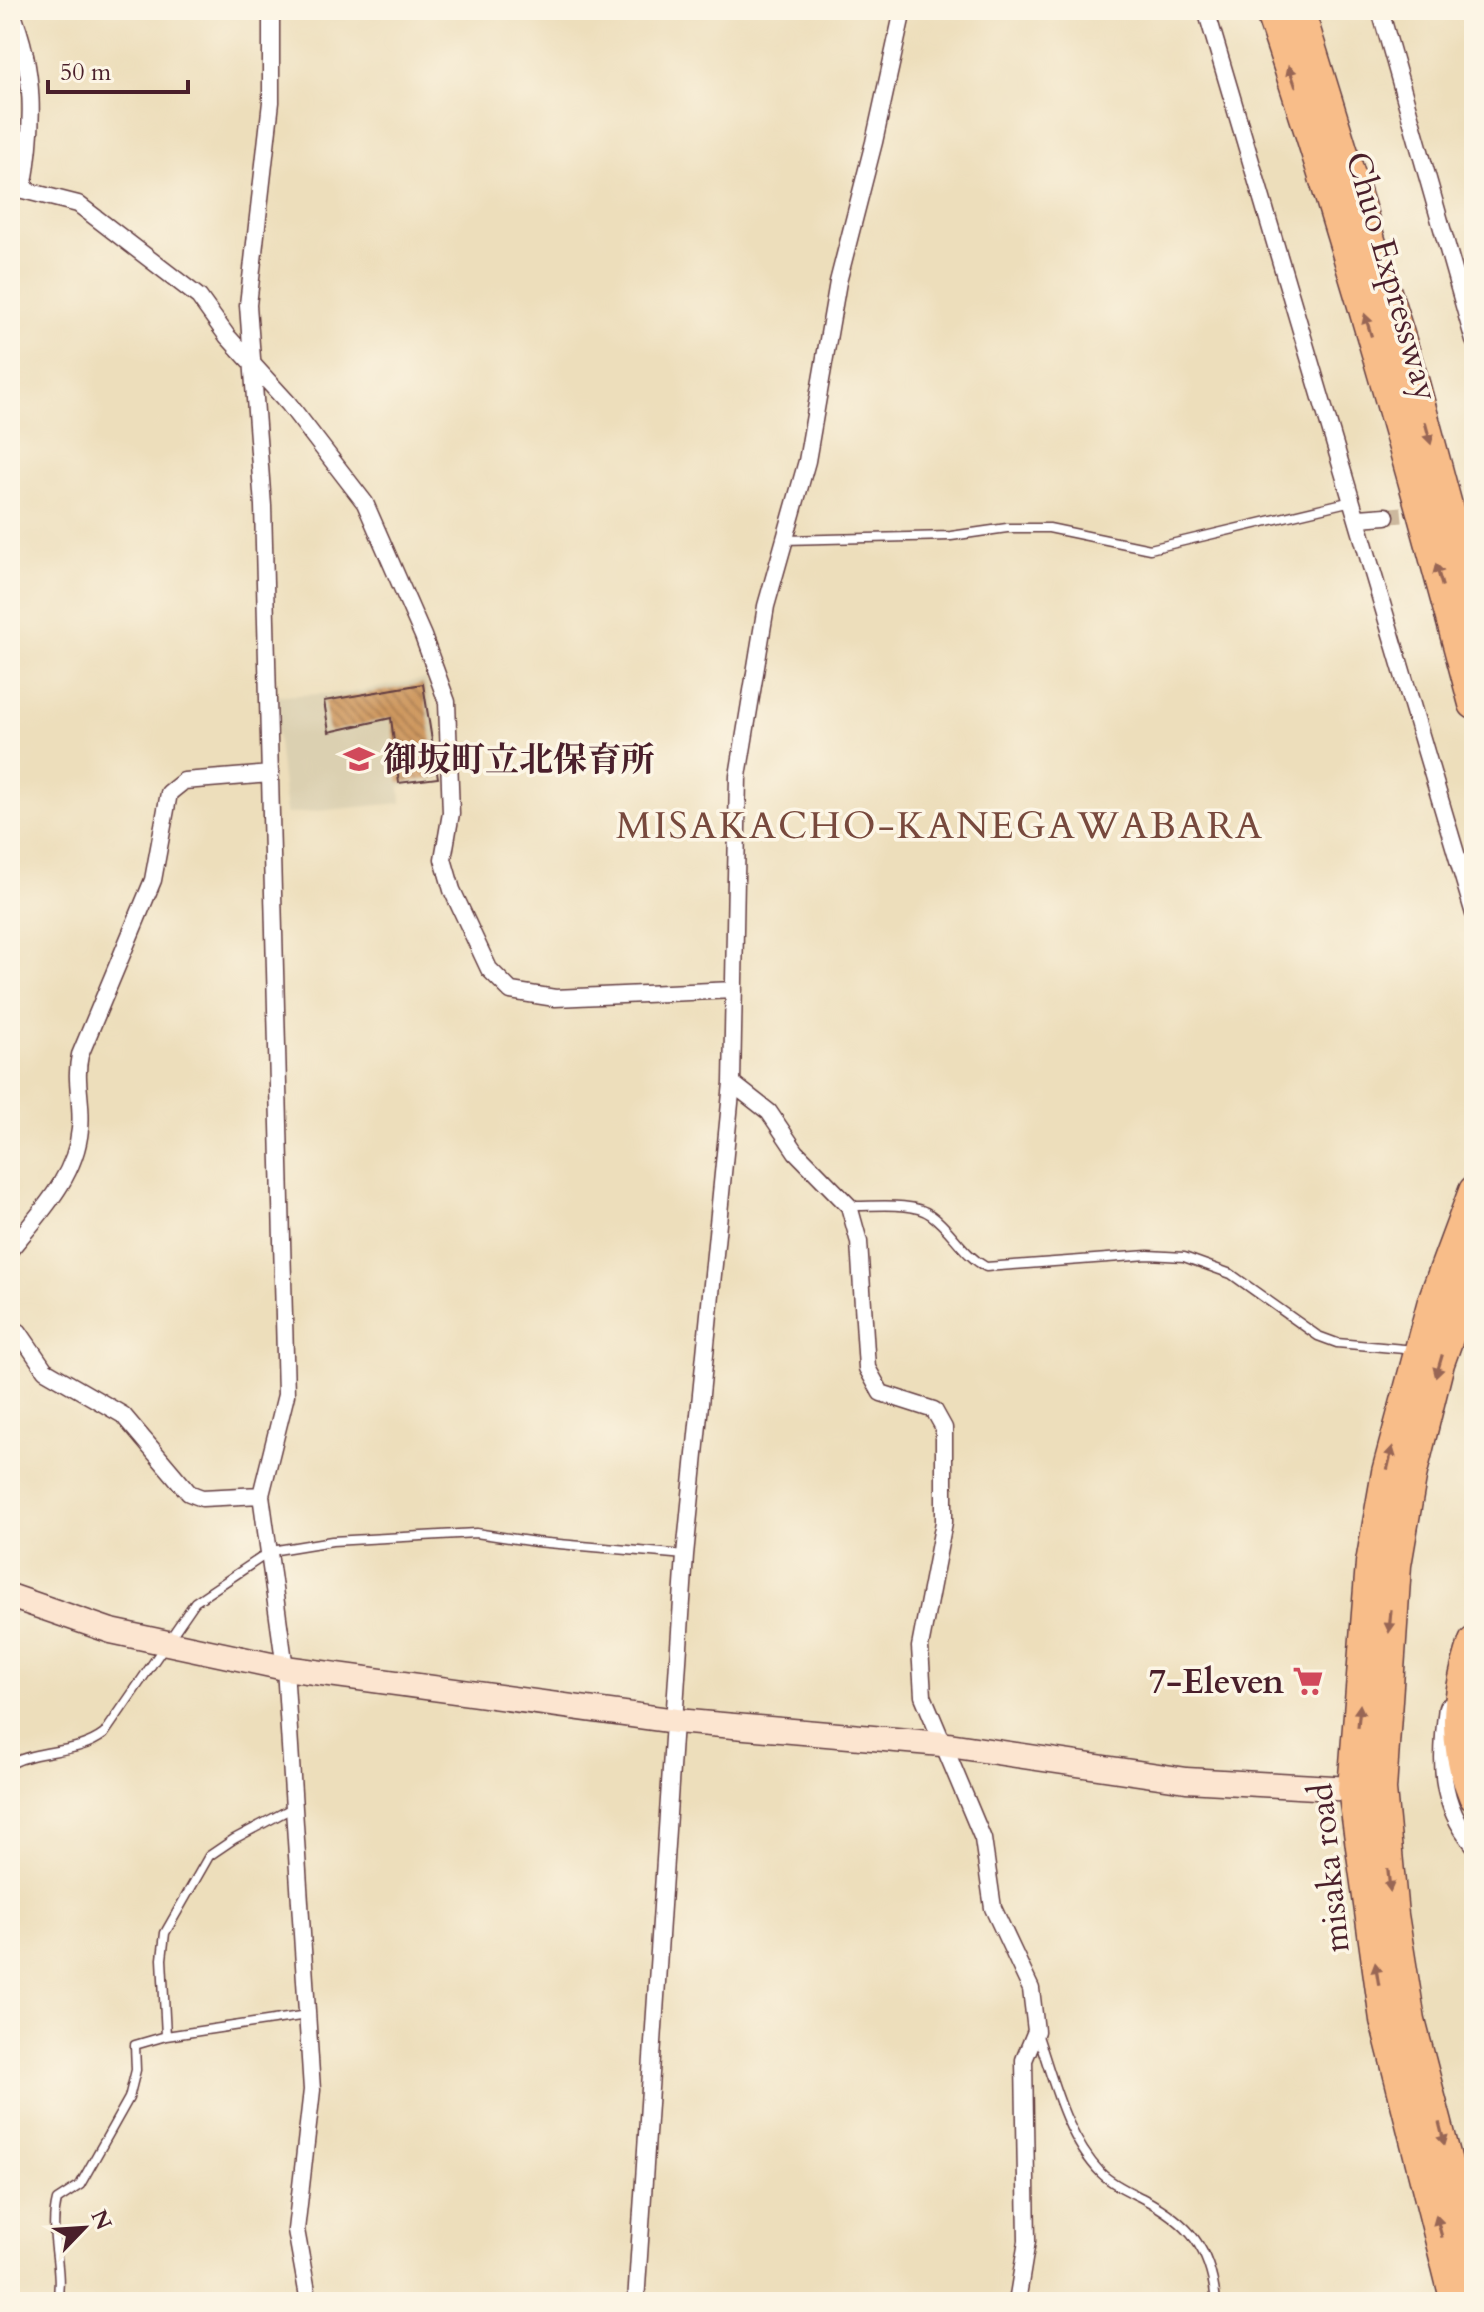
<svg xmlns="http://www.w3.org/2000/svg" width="1484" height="2312" viewBox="0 0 1484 2312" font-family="Cardo,'Noto Serif JP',serif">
<defs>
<pattern id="building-back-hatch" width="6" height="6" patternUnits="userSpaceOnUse" patternTransform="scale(2)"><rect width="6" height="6" fill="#ce985f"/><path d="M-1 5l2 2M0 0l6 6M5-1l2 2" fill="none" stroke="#a97b4f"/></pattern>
</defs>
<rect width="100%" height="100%" fill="#fcf5e5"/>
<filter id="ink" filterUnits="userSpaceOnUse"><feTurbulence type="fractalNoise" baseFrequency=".0125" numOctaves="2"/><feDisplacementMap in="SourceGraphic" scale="16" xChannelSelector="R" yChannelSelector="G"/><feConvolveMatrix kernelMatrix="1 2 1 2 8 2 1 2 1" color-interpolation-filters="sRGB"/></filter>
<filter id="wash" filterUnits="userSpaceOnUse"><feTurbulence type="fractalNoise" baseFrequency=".006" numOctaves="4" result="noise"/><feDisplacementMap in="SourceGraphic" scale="32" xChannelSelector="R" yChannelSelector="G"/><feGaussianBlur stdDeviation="1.8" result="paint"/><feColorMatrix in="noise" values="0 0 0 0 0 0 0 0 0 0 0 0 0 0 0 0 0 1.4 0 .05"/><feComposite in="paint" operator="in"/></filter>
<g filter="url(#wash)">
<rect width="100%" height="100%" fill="#eddebb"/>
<path fill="#dbd0b1" d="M426 679 438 739 440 780 400 787 401 803 286 814 273 696 349 693Z"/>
<g id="blocks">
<path fill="url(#building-back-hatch)" d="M423 684 438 778 399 783 391 718 329 732 324 701Z"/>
</g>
</g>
<g filter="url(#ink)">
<use href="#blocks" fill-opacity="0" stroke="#623c41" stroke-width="2"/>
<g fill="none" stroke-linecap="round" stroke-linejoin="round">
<path stroke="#ccb89e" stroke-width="16" stroke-dasharray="16 8" stroke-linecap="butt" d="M1386 516 1474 508"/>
<g stroke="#623c41" stroke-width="11">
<path id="lane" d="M784 540 951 536 1007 528H1049L1150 549 1352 501
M850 1206C873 1207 912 1201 931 1215 952 1230 962 1254 986 1267L1148 1255 1184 1257 1231 1274 1318 1336 1337 1343 1415 1350
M10 1764C41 1748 76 1755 104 1734L195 1602 271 1551 332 1541 476 1533 536 1542 685 1555
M1037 2033C1053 2079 1066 2137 1101 2173 1112 2184 1128 2191 1142 2198 1190 2223 1211 2249 1216 2302
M166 2036 162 1959 165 1933 209 1856 234 1839 294 1807
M57 2302C64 2268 48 2235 57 2200L80 2185 129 2098 136 2070 135 2045 166 2036 307 2015"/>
</g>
<g stroke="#623c41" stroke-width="19">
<path id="street" d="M11 10C36 71 34 126 23 190L78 204 199 297 227 336 288 403 365 503 423 636 447 702 451 813 443 859 452 890 489 969 511 991 555 998 734 990
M271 10V102L248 305 263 506 286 1395 261 1495 285 1668 312 2090 296 2230 309 2302
M1206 10 1474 914
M1380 10 1474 341
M1359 518 1386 516
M732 1083 769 1112 796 1152 849 1206 859 1242 867 1368 881 1393 934 1410 944 1428V1522L920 1647 923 1696 983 1839 993 1908 1031 1989 1036 2031 1024 2060 1027 2241 1017 2302
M10 1250C39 1214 76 1177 80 1129 83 1104 74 1080 80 1055L153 880 169 793 184 781 271 774
M10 1327 19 1332 45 1370 123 1415 189 1493 202 1498 261 1495
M1447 1707C1440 1760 1438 1803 1474 1845
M636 2302 685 1555 732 1083 738 776 766 606 807 461 838 282 874 142 903 10"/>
</g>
<g stroke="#623c41" stroke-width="27">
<path id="secondary" d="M10 1596 111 1631 285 1668 676 1721 942 1744 1186 1780 1370 1790"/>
</g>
<g stroke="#623c41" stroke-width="33">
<path id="highway" d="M1270 10C1347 239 1412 471 1474 704
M1299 10 1414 383 1474 606
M1474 1266 1439 1363 1412 1472 1396 1565 1381 1790 1393 1915 1410 2021 1474 2265
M1474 1642C1456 1696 1452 1743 1474 1796
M1456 2302 1385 2020 1353 1789 1371 1563 1387 1472 1433 1301 1474 1191"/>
</g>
<use href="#lane" stroke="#fff" stroke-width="8"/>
<use href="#street" stroke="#fff" stroke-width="16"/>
<use href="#secondary" stroke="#fce5d0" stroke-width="24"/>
<use href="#highway" stroke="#f8bd89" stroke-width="30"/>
</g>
<defs><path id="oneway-solid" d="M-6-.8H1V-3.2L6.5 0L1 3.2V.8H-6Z" transform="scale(2)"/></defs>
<g fill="#986655">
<use href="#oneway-solid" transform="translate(1292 76) rotate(-109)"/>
<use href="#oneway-solid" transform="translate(1368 325) rotate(-107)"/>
<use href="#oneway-solid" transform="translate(1428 433) rotate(75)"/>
<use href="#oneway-solid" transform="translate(1439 575) rotate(-106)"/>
<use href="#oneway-solid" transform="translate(1439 1366) rotate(106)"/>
<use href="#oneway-solid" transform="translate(1390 1458) rotate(-77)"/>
<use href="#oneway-solid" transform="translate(1390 1621) rotate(95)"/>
<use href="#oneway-solid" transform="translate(1359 1716) rotate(-85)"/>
<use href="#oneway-solid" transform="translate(1389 1880) rotate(84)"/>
<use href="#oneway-solid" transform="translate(1377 1974) rotate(-99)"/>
<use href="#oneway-solid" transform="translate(1442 2134) rotate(76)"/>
<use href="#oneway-solid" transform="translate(1439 2226) rotate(-105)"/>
</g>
</g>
<defs>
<g id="school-bare" transform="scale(2.4)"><path d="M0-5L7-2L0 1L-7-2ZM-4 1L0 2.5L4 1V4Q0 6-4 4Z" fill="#d1495b" stroke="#fcf5e5" stroke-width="2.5" paint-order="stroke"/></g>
<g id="supermarket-bare" transform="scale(2.4)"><path d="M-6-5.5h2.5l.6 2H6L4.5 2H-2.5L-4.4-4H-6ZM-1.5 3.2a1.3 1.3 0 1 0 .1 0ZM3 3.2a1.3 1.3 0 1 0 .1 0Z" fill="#d1495b" stroke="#fcf5e5" stroke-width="2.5" paint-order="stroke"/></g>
</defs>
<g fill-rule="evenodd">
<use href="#school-bare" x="359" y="759"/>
<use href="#supermarket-bare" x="1308" y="1681"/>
</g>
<g text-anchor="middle" stroke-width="7" stroke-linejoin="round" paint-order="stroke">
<g font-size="34" fill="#4a1f2b" stroke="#fcf5e5">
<text transform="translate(1393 276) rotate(74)" y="12">Chuo Expressway</text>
<text transform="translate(1328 1868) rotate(-96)" y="12">misaka road</text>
</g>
<g font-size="34" font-weight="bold" fill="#4a1f2b" stroke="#fcf5e5" text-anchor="start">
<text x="383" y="771">御坂町立北保育所</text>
<text x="1284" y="1693" text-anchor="end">7-Eleven</text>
</g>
<g font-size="38" letter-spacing="2" fill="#78493d" stroke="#fcf5e5">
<text x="940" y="838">MISAKACHO-KANEGAWABARA</text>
</g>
</g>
<rect width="1484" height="2312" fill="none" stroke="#fcf5e5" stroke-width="40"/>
<g transform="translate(84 2228) rotate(65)" stroke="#fcf5e5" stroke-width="6" paint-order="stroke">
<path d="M0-6L14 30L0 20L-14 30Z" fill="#4a1f2b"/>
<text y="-12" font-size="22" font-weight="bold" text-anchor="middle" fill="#4a1f2b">N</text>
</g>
<path d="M48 80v12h140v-12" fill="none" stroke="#4a1f2b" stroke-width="4"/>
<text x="60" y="80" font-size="24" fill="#4a1f2b" stroke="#fcf5e5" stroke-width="6" paint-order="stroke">50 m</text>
</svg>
